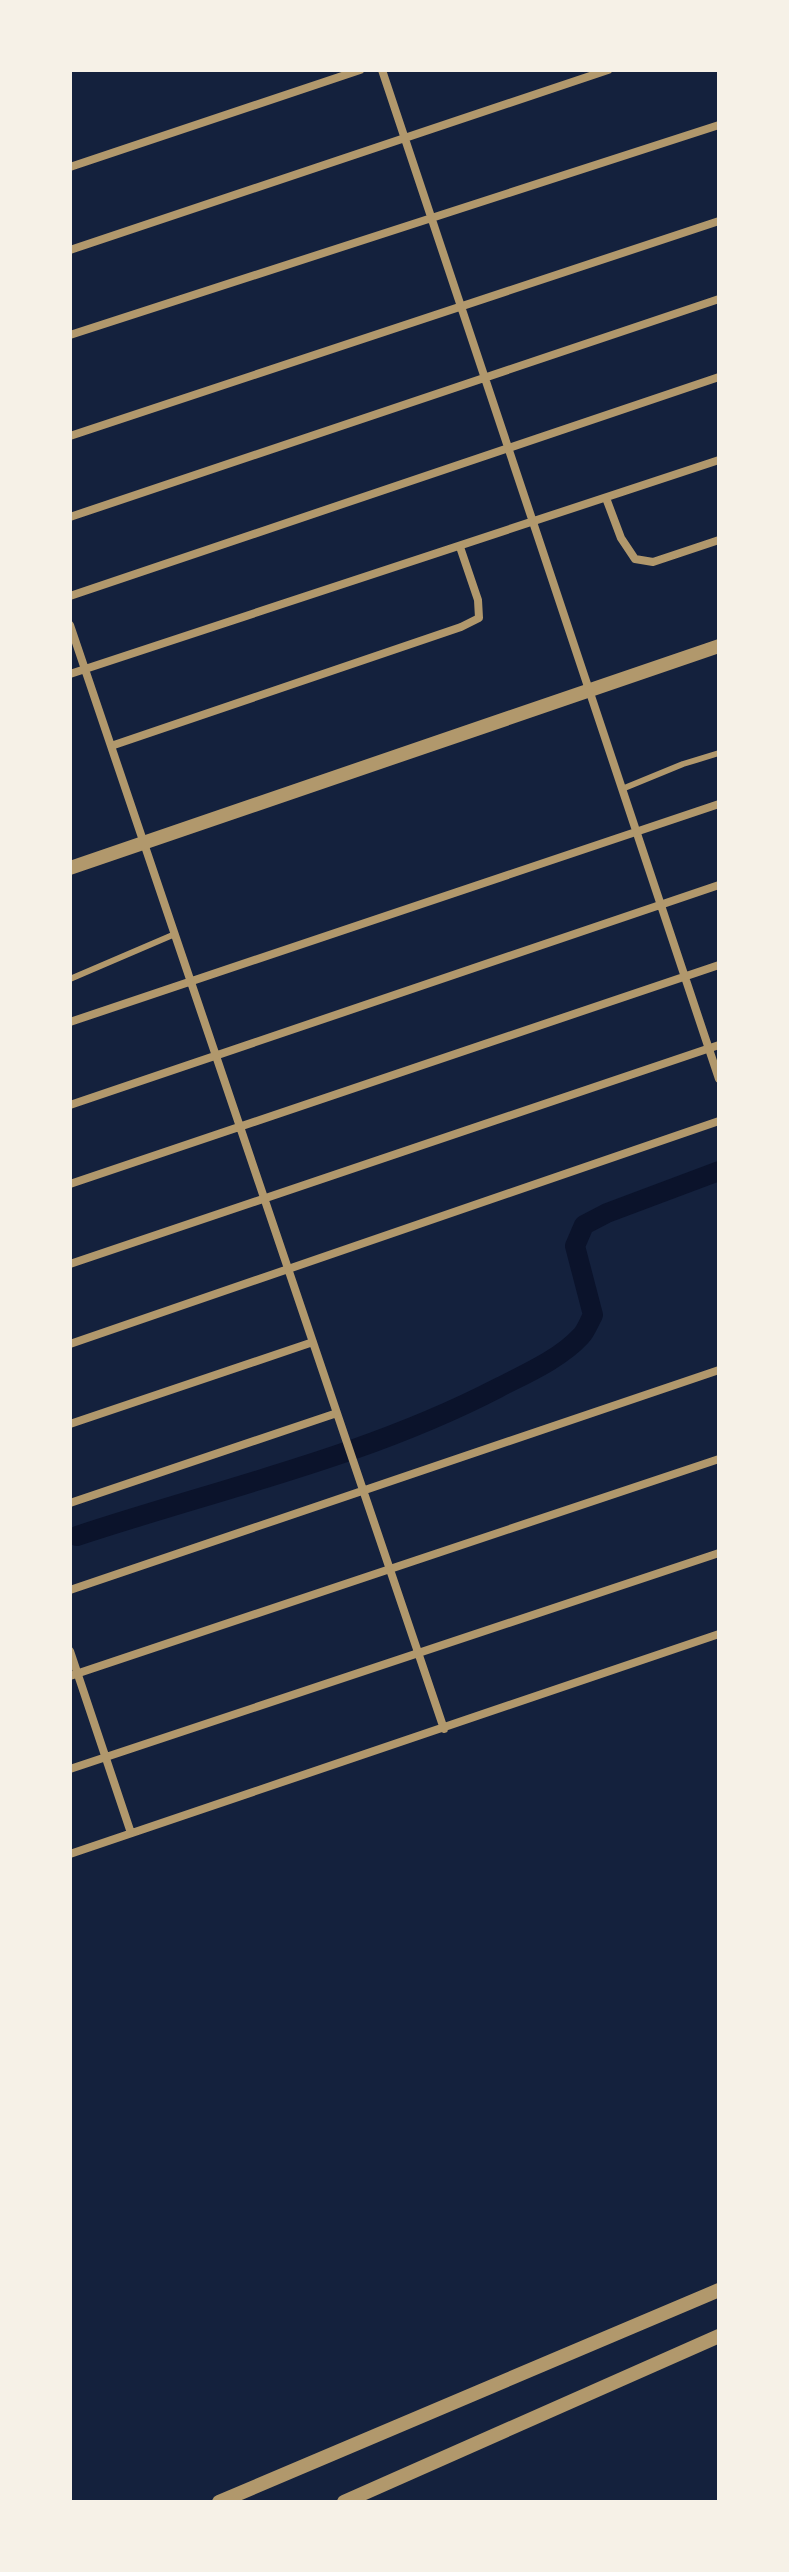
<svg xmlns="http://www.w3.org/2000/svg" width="789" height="2572" viewBox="0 0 789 2572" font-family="'PT Sans Narrow',sans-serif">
<rect width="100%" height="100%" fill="#14213d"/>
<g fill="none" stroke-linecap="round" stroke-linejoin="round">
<path stroke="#0b132b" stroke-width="20" d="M77 1536C219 1489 365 1457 498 1388 525 1374 560 1359 581 1336 586 1331 589 1322 593 1315L575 1246 584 1225 607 1213 719 1171"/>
<path stroke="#b1986c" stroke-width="6" d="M622 789 683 764 719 753
M70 979 175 934"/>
<path stroke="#b1986c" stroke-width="8" d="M382 70 719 1079
M70 167 360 70
M70 250 608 70
M70 335 719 125
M70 436 719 221
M606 498 621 538 635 559 653 562 719 540
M70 517 719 299
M70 596 719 377
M70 625 444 1729
M70 674 719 460
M111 746 461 627 479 618 478 600 460 547
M70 1022 719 804
M70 1105 719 885
M70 1184 719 965
M70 1264 719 1045
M70 1344 719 1121
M70 1424 313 1342
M70 1503 337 1413
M70 1590 719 1370
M70 1651 131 1833
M70 1676 719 1459
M70 1769 719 1553
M70 1854 719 1634"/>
<path stroke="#b1986c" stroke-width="14" d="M70 868 719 646
M219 2502 719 2290
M344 2502 719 2336"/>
</g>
<rect width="789" height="2572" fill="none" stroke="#f6f1e7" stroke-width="144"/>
</svg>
